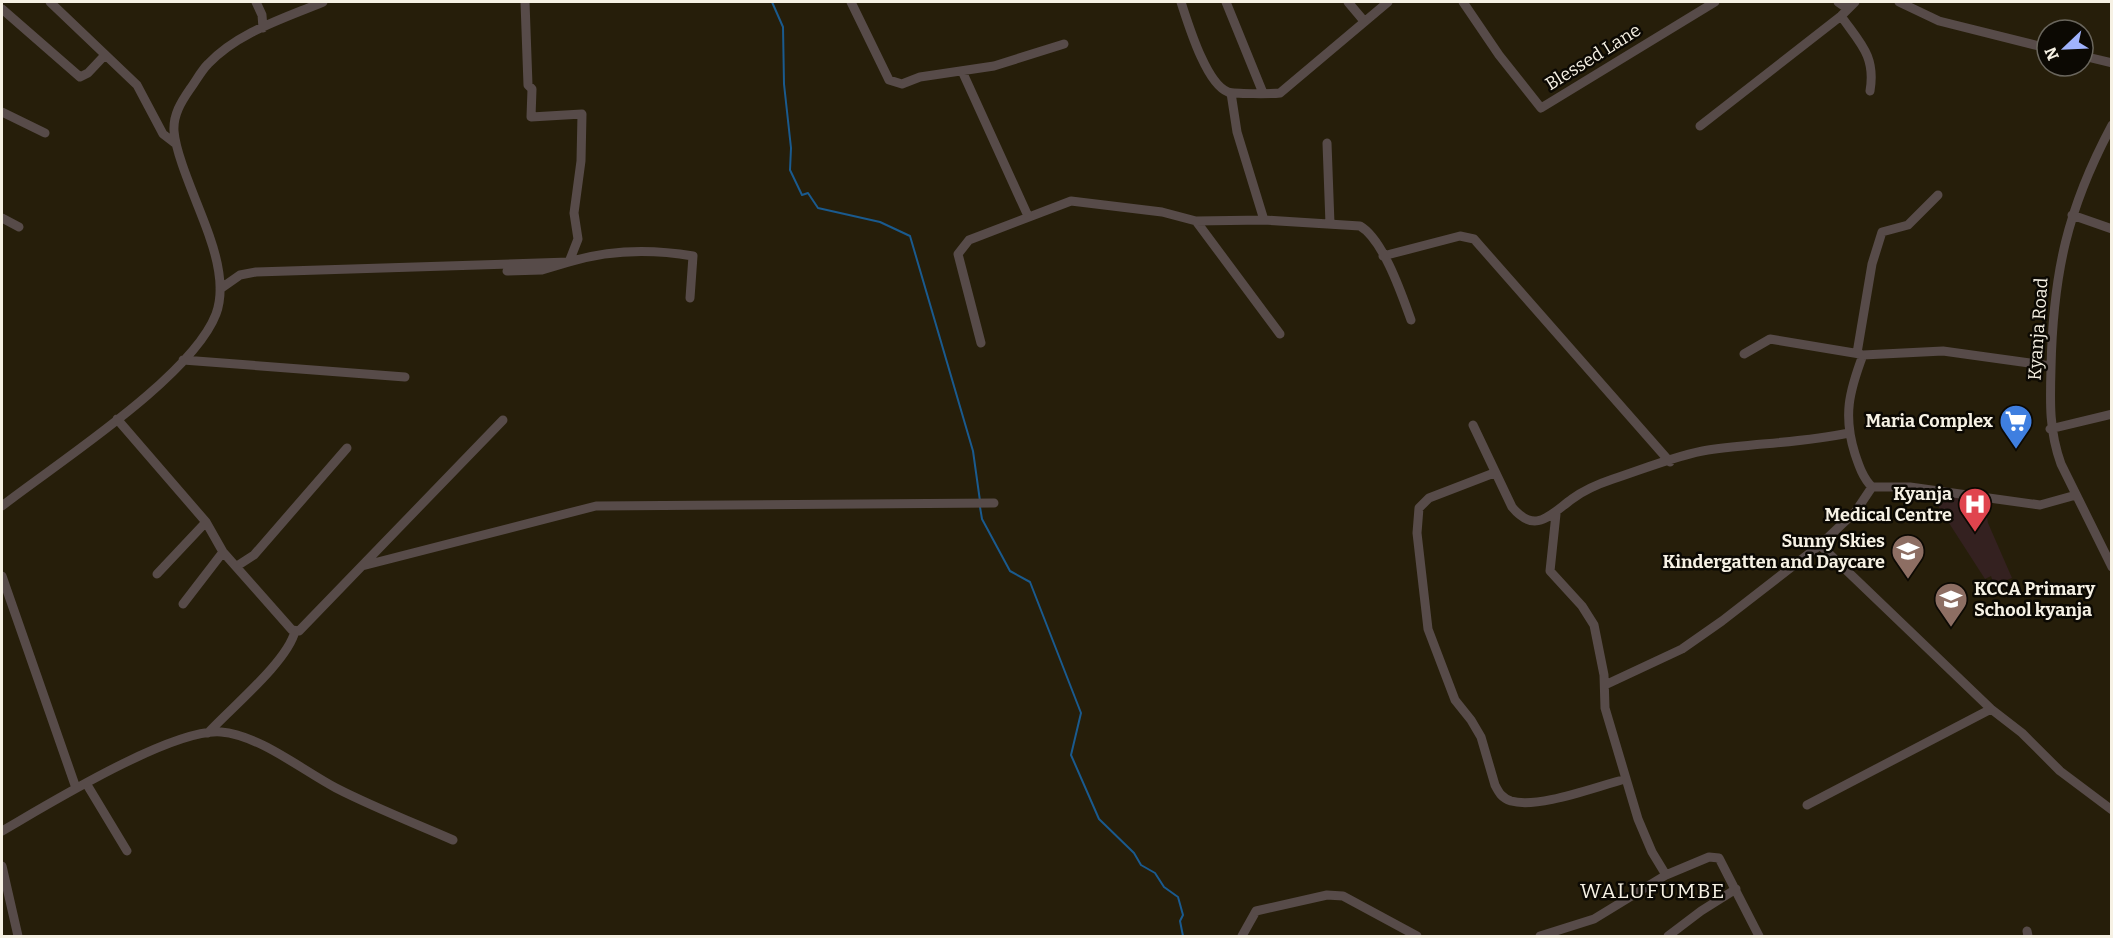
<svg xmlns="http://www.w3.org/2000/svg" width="2113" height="938" viewBox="0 0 2113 938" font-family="Bitter,serif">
<rect width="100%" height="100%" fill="#261e0a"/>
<path fill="#342120" d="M1929 492 1984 499 1988 523 2012 578 1994 585 1991 576 1985 579Z"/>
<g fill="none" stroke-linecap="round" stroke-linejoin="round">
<path stroke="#1a5a8e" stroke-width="2" d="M772 2 783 27 784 84 791 148 790 170 802 195 808 193 818 208 880 222 910 236 973 451 980 501
M980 507 982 519 1010 571 1030 582 1081 713 1071 755 1099 819 1134 853 1141 865 1155 873 1164 887 1178 897 1183 915 1180 921 1183 936"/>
<path stroke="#574b49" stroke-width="9" d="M50 2 137 85 163 134 176 144
M256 2 262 15 263 28
M851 2 889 80 902 84 920 77 994 66 1064 44
M1181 2C1188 23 1206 84 1228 92 1233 94 1272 94 1280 93L1388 2
M1226 2 1263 93
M1348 2 1364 21
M1463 2 1499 55 1541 108 1715 2
M1838 2 1848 9
M1899 2 1939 21 2047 48
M2 9 80 77 88 73 105 55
M1841 16C1860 43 1876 56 1870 91
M2083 56 2112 63
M962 71 1028 216
M1231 93 1237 132 1264 220
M2 112 45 133
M2112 125C2067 209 2053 274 2051 368 2050 402 2049 431 2061 464L2112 567
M1700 126 1841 16 1855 2
M1327 143 1330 224
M2072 215 2112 229
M2 218 19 227
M1196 221 1280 334
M1383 256 1460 236 1474 239 1670 462
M507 271 542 270 569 262 578 239 574 213 581 161 582 114 531 117 532 89 528 85 525 2
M220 289 240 275 256 272 569 262C608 250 652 249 693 256L690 298
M981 343 958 254 969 240 1071 201 1162 212 1196 221 1264 220 1360 226C1383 239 1402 295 1411 320
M1857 353 1872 264 1882 232 1908 225 1938 195
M1744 354 1770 339 1860 354
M183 360 405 377
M2051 366 1943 351 1863 355C1849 392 1843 416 1855 454 1859 466 1863 478 1872 487H1910L2040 505 2076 495
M117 419 206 522 223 552
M1473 425 1512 507C1535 535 1550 515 1572 499 1584 490 1598 484 1613 479 1641 470 1680 454 1708 450 1755 443 1802 443 1849 433
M2050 429 2112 414
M1494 473 1429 498 1419 508 1417 533 1428 629 1455 700 1471 720 1481 737 1495 785C1499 793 1502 798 1511 801 1539 809 1597 786 1626 779
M2 506C57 463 192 377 216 314 225 290 218 261 210 238 201 210 176 158 174 131 173 115 181 102 190 89 196 81 201 71 208 64 238 32 285 18 323 2
M1556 514 1550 571 1582 606 1594 625 1604 675 1605 708 1638 819 1652 852 1666 875 1709 857 1719 858 1759 936
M1820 545 1991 709 2022 733 2060 771 2112 810
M237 566 254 555 347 448
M362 566 596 506 994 503
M157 574 206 522
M2 576 76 788
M183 604 223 552 292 630 299 631 503 420
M1605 685 1682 649 1722 621 1820 545 1856 511 1872 487
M208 733C231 708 288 661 295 631
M86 783 127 851
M1807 805 1991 709
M2 831C47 805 172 728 221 732 259 735 302 770 336 788 373 807 414 823 453 840
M2 866 18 936
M2027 931 2028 936
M1242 936 1256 911 1327 895 1343 896 1417 936
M1540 936 1594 919 1666 875
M1668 936 1701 911 1736 889"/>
</g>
<defs>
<g id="supermarket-pin" transform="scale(1.725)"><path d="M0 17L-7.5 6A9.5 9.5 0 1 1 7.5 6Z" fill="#3f7fe0" stroke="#0c0903"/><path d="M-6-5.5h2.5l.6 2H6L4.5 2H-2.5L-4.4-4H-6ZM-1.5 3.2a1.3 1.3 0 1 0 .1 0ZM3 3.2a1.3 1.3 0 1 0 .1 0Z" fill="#fff"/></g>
<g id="hospital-pin" transform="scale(1.725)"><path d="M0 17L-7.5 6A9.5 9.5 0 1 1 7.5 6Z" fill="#e0444e" stroke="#0c0903"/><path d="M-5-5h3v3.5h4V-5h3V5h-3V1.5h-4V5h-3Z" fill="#fff"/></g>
<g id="school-pin" transform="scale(1.725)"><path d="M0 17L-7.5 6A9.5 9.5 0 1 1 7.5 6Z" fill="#8d6e63" stroke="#0c0903"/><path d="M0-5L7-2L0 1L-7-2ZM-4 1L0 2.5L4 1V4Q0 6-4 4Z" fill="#fff"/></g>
</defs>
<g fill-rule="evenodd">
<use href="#supermarket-pin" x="2016" y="421"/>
<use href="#hospital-pin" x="1975" y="504"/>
<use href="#school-pin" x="1908" y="551"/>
<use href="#school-pin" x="1951" y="599"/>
</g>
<g text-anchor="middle" stroke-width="5" stroke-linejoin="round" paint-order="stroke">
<g font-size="18" fill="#f6f1e4" stroke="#0c0903">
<text transform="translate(1593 57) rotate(-32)" y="6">Blessed Lane</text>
<text transform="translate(2038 329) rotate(-86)" y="6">Kyanja Road</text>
</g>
<g font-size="18" font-weight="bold" fill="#f6f1e4" stroke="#0c0903" text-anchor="end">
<text x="1993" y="427">Maria Complex</text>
<text x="1952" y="500">Kyanja<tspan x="1952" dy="21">Medical Centre</tspan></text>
<text x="1885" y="547">Sunny Skies<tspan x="1885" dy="21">Kindergatten and Daycare</tspan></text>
<text x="1974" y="595" text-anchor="start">KCCA Primary<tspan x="1974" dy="21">School kyanja</tspan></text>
</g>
<g font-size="21" letter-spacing="1.5" fill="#f6f1e4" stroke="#0c0903">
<text x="1653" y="898">WALUFUMBE</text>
</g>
</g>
<rect width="2113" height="938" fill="none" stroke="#f6f1e4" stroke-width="6"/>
<g transform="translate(2065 48) rotate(247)"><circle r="28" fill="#0c0903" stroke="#6a665d" stroke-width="1.5"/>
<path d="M0-4.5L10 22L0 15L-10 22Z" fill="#a0b3fd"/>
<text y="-9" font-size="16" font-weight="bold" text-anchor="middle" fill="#f6f1e4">N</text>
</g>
</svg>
